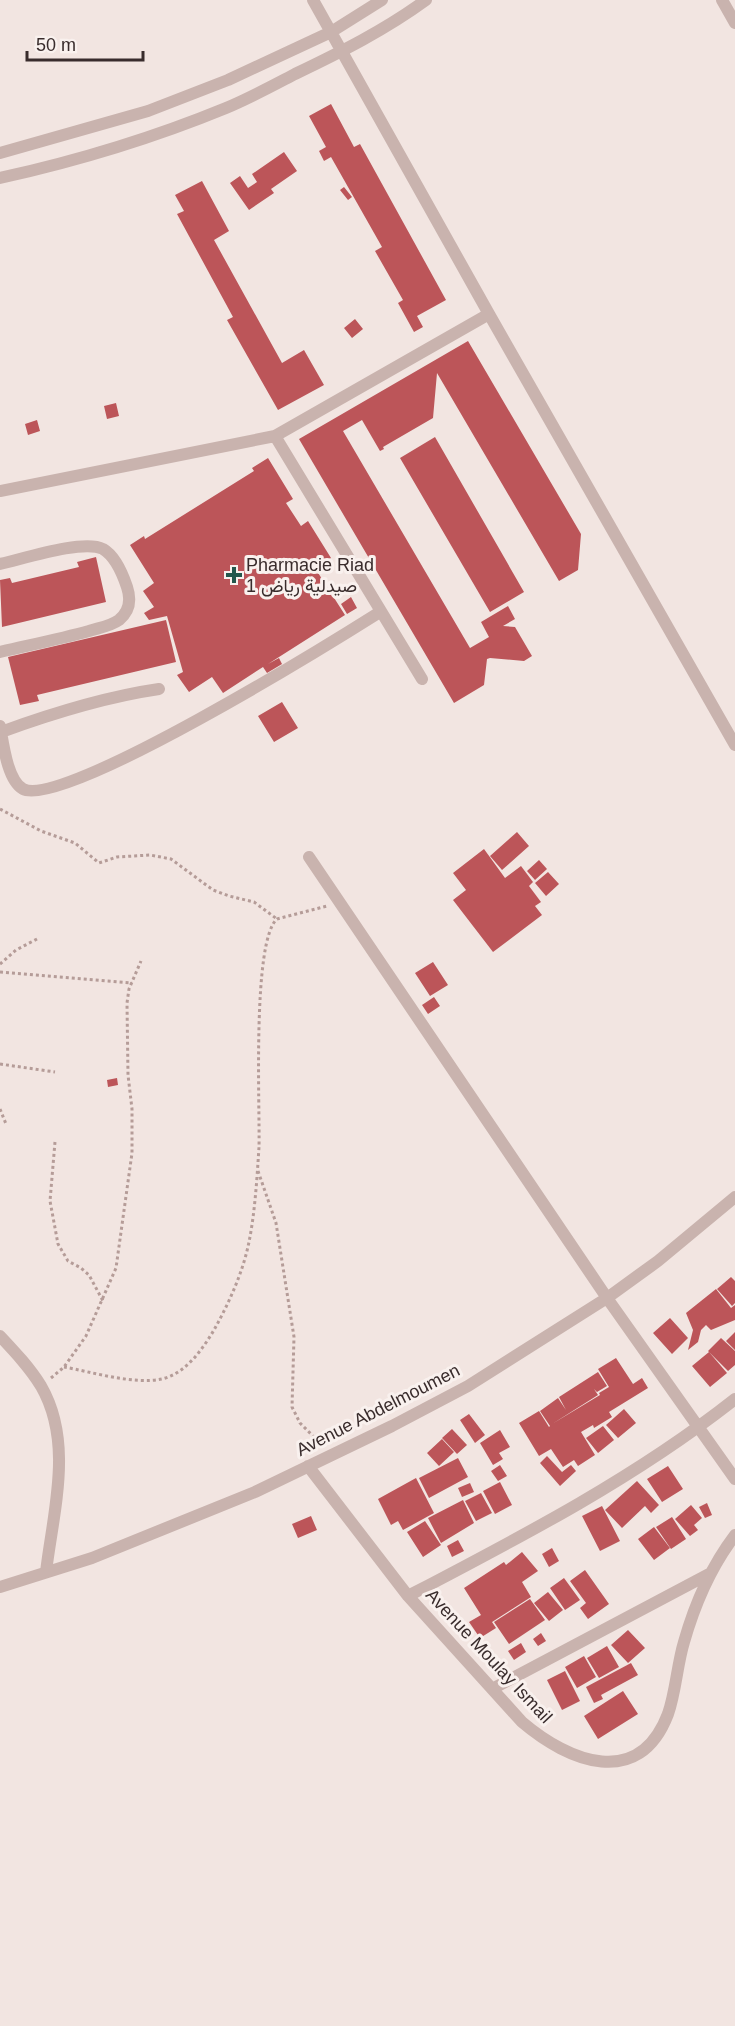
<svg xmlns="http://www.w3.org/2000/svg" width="735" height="2026" viewBox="0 0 735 2026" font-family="Helvetica,Vazirmatn,sans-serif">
<rect width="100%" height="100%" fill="#f2e5e1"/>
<path fill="#bc5559" d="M331 104 354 147 360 144 446 300 417 316 423 327 414 332 398 303 403 300 375 251 382 247 331 157 324 161 319 151 326 147 309 116Z
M284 152 297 171 271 189 274 193 249 210 230 183 240 176 248 188 257 182 252 174Z
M202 181 229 231 214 240 282 363 304 350 324 385 278 410 227 320 233 317 177 214 184 211 175 195Z
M344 187 352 197 348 200 340 190Z
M355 319 363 329 352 338 344 328Z
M468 341 581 534 578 570 559 581 437 373 433 418 383 447 384 449 380 451 362 420 343 431 470 648 489 637 481 622 508 606 515 619 503 626 515 627 532 656 524 661 490 658 487 659 484 685 454 703 299 439Z
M116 403 119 416 107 419 104 406Z
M37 420 40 431 28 435 25 424Z
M435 437 524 592 490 612 400 458Z
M268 458 293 499 286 503 301 526 308 521 331 558 315 568 345 615 268 664 279 658 282 664 267 673 263 667 223 693 212 677 189 692 177 675 183 672 167 616 149 620 144 613 154 607 143 591 154 583 130 545 144 536 145 539 254 471 252 468Z
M96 557 106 602 2 627 0 580 10 578 12 583 79 567 77 562Z
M351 597 357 608 347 614 341 604Z
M166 620 176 662 37 695 39 701 20 705 8 657Z
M282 702 298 728 274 742 258 716Z
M517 832 529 846 502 870 490 856Z
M484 849 505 878 521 866 533 882 529 886 541 902 535 906 542 915 493 952 453 900 466 890 453 873Z
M539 860 547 869 535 880 527 871Z
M548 872 559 884 546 896 535 883Z
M433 962 448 985 430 996 415 973Z
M434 997 440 1006 428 1014 422 1005Z
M117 1078 118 1085 108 1087 107 1080Z
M731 1277 735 1281V1303L732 1306 717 1289Z
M716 1289 731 1308 735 1305V1320L711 1330 706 1325 701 1330 698 1342 688 1350 693 1330 686 1313Z
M670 1318 688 1338 672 1354 653 1333Z
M735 1332V1350L726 1341Z
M721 1338 735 1351V1365L728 1371 708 1351Z
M709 1352 727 1373 710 1387 692 1366Z
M616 1358 633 1384 642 1378 648 1388 609 1412 612 1417 594 1428 593 1425 581 1432 595 1455 578 1466 574 1460 563 1467 551 1449 539 1456 519 1423 539 1411 549 1427 550 1426 540 1411 558 1398 566 1410 559 1397 598 1372 607 1386 597 1392 594 1389 598 1395 552 1424 600 1395 599 1393 609 1387 598 1369Z
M624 1409 636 1423 618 1438 606 1425Z
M469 1414 485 1435 475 1443 460 1420Z
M603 1426 614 1440 598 1453 586 1438Z
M452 1429 467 1445 457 1454 442 1438Z
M500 1430 510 1447 499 1453 503 1459 493 1465 480 1443Z
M442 1439 454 1452 439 1466 427 1453Z
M547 1456 562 1472 571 1465 576 1471 560 1486 540 1463Z
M458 1458 468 1477 429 1498 419 1478Z
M500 1465 507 1476 498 1481 491 1471Z
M668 1466 683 1489 662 1502 647 1479Z
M416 1478 434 1513 403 1530 398 1521 391 1525 378 1499Z
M637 1481 659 1505 651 1513 645 1506 622 1528 605 1510Z
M500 1482 512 1505 495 1514 483 1491Z
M470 1483 474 1492 462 1497 458 1488Z
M481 1493 492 1513 476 1521 465 1501Z
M463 1500 474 1523 441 1543 428 1518Z
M707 1503 712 1515 705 1518 699 1507Z
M691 1505 702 1518 694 1525 698 1530 690 1536 675 1519Z
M602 1506 620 1541 600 1551 582 1516Z
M311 1516 317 1530 298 1538 292 1524Z
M672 1517 686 1539 671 1549 656 1527Z
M425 1521 441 1545 423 1557 407 1532Z
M654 1527 670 1548 654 1560 638 1539Z
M458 1540 464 1551 452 1557 447 1546Z
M552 1548 559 1561 549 1567 542 1554Z
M522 1552 538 1571 522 1582 531 1597 492 1622 496 1628 480 1638 469 1622 481 1615 464 1588 504 1562 506 1565Z
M585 1570 609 1604 588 1619 580 1608 586 1603 570 1581Z
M564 1578 580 1600 565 1610 550 1588Z
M548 1592 563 1610 549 1621 534 1603Z
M530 1599 545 1620 509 1644 494 1622Z
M628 1630 645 1648 628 1663 611 1645Z
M541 1633 546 1641 538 1646 533 1639Z
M521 1643 526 1652 514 1660 508 1651Z
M607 1646 619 1667 599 1678 587 1658Z
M584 1656 596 1677 577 1688 565 1667Z
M631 1663 638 1675 601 1695 603 1699 594 1703 586 1687Z
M565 1671 580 1701 562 1710 547 1680Z
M623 1691 638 1714 598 1739 584 1716Z"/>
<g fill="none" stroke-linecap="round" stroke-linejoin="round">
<path stroke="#b59c98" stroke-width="3" stroke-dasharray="3 3" stroke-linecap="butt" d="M0 809 41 831 75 843 99 863 117 857 150 855 171 859 213 890 229 896 254 902 277 919
M0 964 16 950 37 939
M0 972 132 983
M0 1064 55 1072
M0 1109 6 1124
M55 1142 50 1201 58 1244 68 1261 81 1268 89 1275 103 1301
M258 1171 276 1223 294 1337 292 1407 300 1423 322 1445
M64 1367C92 1372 134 1385 162 1379 186 1373 202 1350 214 1330 229 1303 243 1272 249 1242 255 1212 257 1178 259 1147 260 1108 252 941 277 919L327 906
M51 1378 64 1367 86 1336 116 1268 132 1153V1109L128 1075 127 1003 129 989 141 961"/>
<path stroke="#c9b3ae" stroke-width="12" d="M313 0 489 314 735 745
M722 0 735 23
M0 153 148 111 228 80 331 32 382 0
M0 178C77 161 153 138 226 108 250 98 272 86 295 74 341 52 385 30 426 0
M275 436 422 679
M0 491 275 436 489 314
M0 564C23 559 83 539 103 549 115 556 123 575 127 587 131 599 130 611 119 620 111 626 98 628 89 631 60 639 30 645 0 652
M0 726C3 742 7 780 23 789 62 810 334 641 380 612
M1 732C53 713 104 697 159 689
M309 857 607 1298 735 1479
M0 1336C15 1352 30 1368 41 1386 74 1443 53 1512 46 1572
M308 1466 408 1596 522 1722C569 1762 639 1790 668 1714 676 1691 677 1665 684 1642 695 1603 710 1568 735 1535
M0 1587 92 1558 255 1492 392 1426 468 1386 607 1298 658 1261 735 1197
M408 1596C521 1537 635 1478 735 1399
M492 1689 709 1574"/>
</g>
<path fill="#24574c" stroke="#f9f1ee" stroke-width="2" d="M231 566h6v6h6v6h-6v6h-6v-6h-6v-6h6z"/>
<g text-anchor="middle" stroke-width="6" stroke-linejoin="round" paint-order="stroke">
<g font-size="18" fill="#392c2c" stroke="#f9f1ee" text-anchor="start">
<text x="246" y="571">Pharmacie Riad<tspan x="246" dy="21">1 صيدلية رياض</tspan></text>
</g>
<g font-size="18" fill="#392c2c" stroke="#f9f1ee">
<text transform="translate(378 1410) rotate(-27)" y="6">Avenue Abdelmoumen</text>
<text transform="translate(489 1656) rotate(47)" y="6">Avenue Moulay Ismail</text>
</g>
</g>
<path d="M27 51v9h116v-9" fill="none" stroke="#392c2c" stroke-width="3"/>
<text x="36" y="51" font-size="18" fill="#392c2c" stroke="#f9f1ee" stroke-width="4.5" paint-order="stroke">50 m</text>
</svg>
